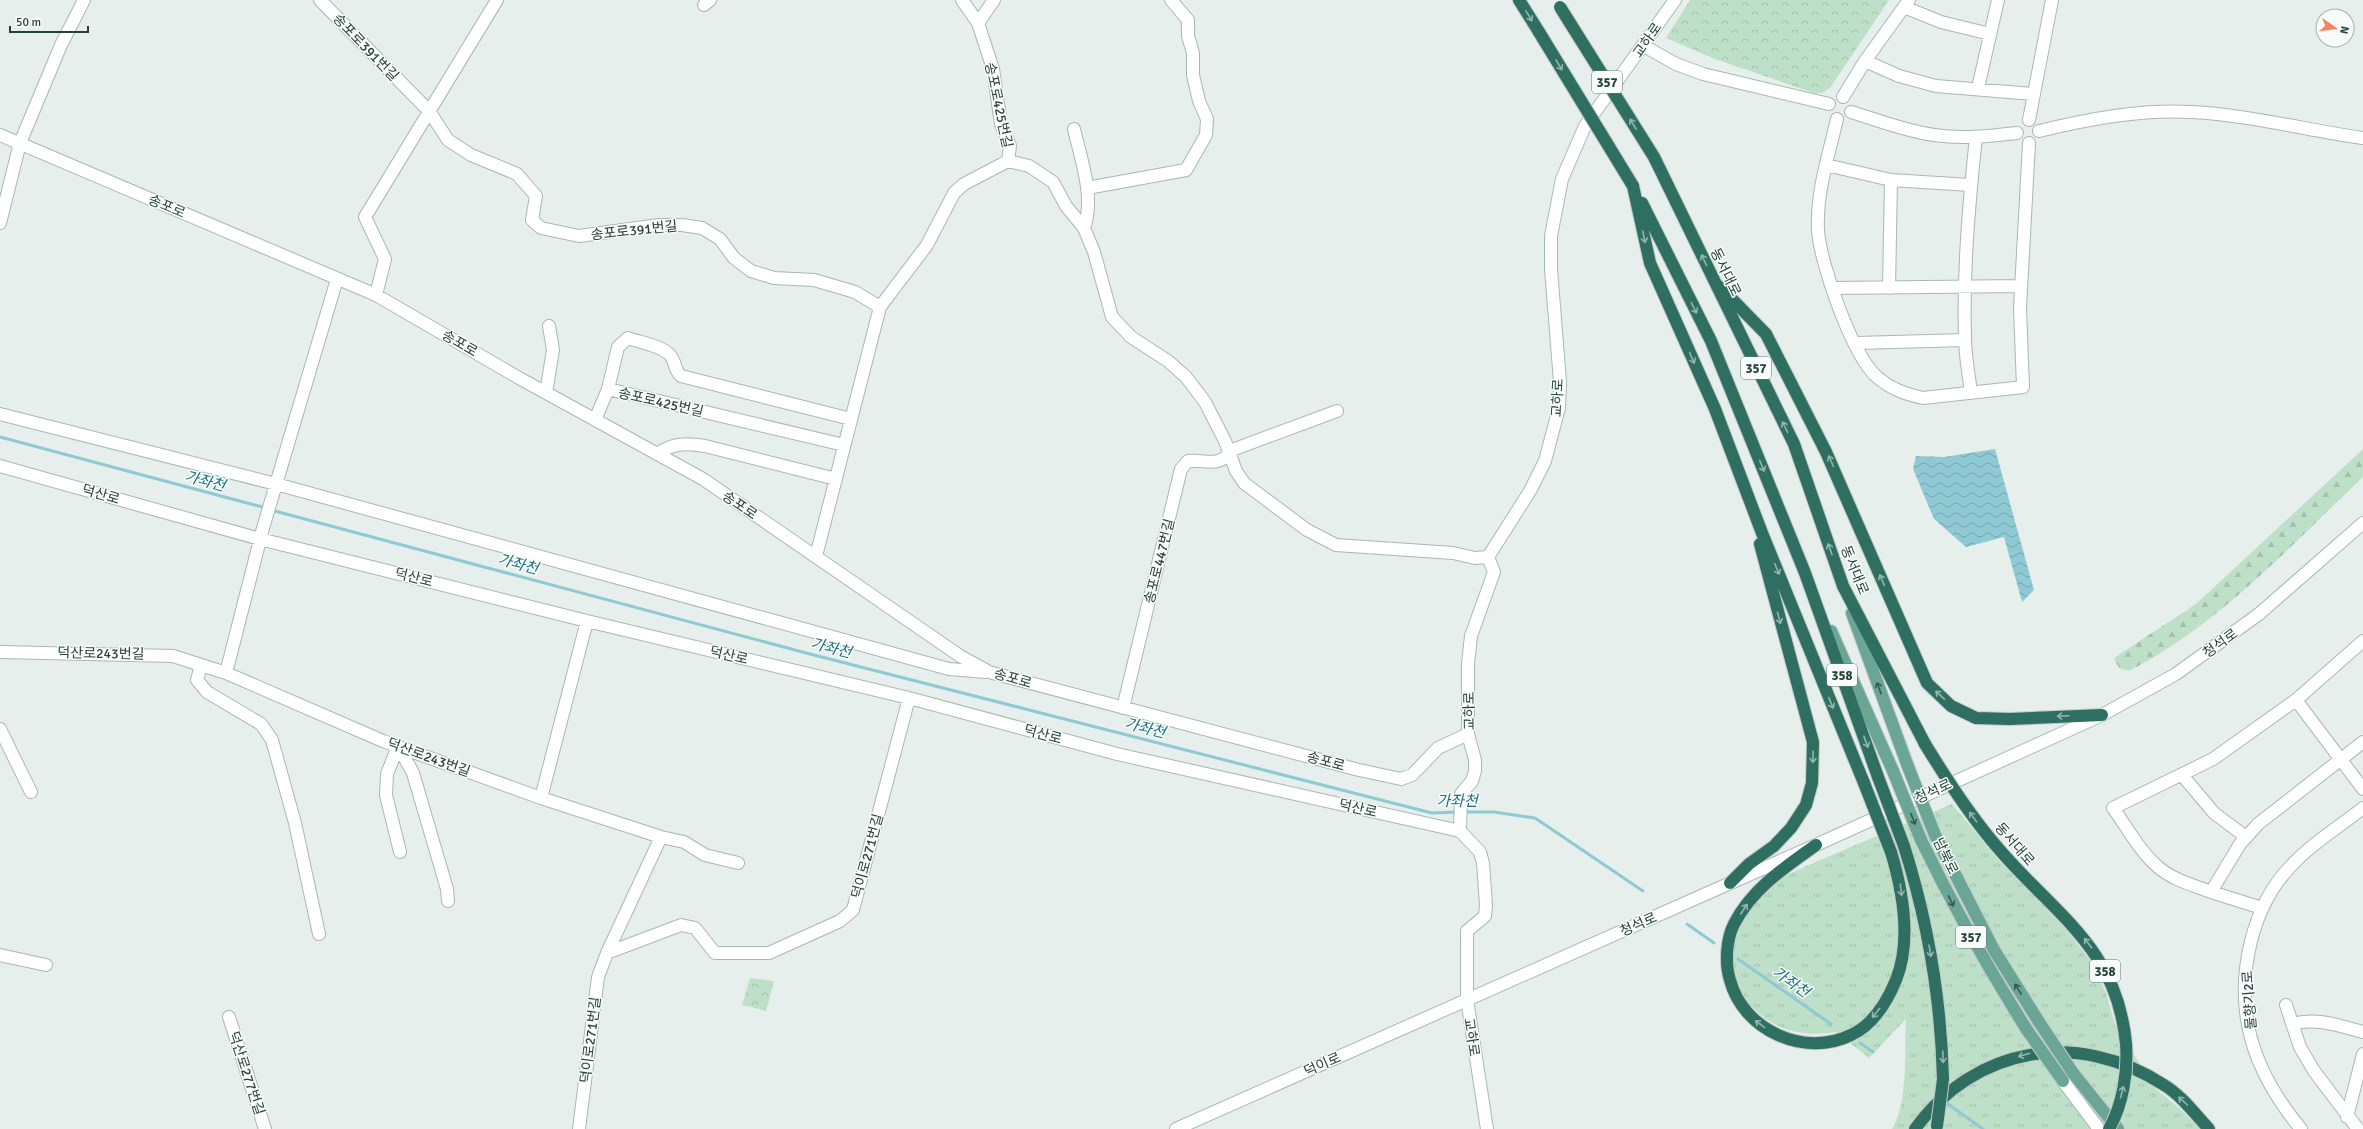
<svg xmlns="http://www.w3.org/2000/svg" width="2363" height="1129" viewBox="0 0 2363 1129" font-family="Signika,'Noto Sans KR',sans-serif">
<defs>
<pattern id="grass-tufts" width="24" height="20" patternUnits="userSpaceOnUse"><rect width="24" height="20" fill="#bfe0c8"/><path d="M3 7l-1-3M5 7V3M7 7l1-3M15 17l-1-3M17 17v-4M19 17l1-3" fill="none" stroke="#a4c1ad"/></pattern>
<pattern id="forest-firs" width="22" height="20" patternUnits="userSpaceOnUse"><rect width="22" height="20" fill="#bfe0c8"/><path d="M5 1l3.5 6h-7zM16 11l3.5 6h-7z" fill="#a4c1ad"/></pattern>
<pattern id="park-crowns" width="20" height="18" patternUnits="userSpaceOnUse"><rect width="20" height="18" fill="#bfe0c8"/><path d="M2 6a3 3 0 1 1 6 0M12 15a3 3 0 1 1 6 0" fill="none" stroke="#a4c1ad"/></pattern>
<pattern id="water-waves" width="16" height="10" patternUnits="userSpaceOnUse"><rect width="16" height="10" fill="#8ec9d4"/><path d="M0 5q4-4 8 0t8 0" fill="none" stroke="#74a5ad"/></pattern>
</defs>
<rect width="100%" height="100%" fill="#e6efeb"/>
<path fill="url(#grass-tufts)" d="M1952 804 1996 857 2066 929 2090 960 2106 993 2115 1025 2156 1089 2179 1108 2200 1129H1892C1909 1101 1904 1051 1906 1019L1869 1058 1836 1032C1803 1037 1775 1031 1751 1006 1739 994 1733 976 1733 959 1733 934 1746 910 1763 892 1779 875 1811 865 1832 855 1872 838 1912 821 1952 804Z"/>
<path fill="url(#forest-firs)" d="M2363 449V477C2289 547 2220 624 2129 671L2119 668 2114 658 2196 604Z"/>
<path fill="url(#park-crowns)" d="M1690 0H1889L1830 88 1822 93H1814L1715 59 1666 38Z
M750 978 774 981 766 1011 742 1005Z"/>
<path fill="url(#water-waves)" d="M1995 449 2034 590 2022 602 2004 537 1966 547 1934 519 1913 469 1916 456 1944 457Z"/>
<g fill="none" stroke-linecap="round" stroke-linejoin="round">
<path stroke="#8ec9d4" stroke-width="3" d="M0 437 266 508
M271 510 810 654 1432 813 1459 812
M1464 812H1494L1535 818 1643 891
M1687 924 1714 943
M1738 959 1831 1024
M1860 1043 1873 1052
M1945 1102 1983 1129"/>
<g stroke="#a8b8b2" stroke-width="14">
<path id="street" d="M320 0 429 111 448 140 471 155 517 174 536 196 532 220 541 228 579 236 659 225H682L702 228 720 239 734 258 751 271 774 278 814 280 855 292 880 307
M497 0 365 217 385 259 376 295 519 378 703 479 960 656 989 672 1359 770 1401 779 1412 775 1438 748 1468 734
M962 0 978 23 993 69 1001 124 1010 146 1008 161
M704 5 710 0
M1904 7 1941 22 1990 34
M978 23 994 0
M1644 46 1676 64 1703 74 1829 104
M1865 61 1899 76 1936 86 2033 94
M1978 88 1998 0
M1843 97 1865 61 1909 0
M1851 112C1878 120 1905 131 1934 135 1962 139 1990 136 2017 133
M1837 119C1829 154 1816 193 1818 230 1820 263 1852 355 1877 377 1891 389 1905 394 1923 398L2023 387 2020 308 2029 143
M2029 120 2052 0
M1074 129C1081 160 1095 197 1084 228
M2039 131C2089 119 2141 109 2192 112 2249 115 2306 130 2363 138
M1008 161 1029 166 1053 182 1066 206 1084 228 1094 252 1112 317 1131 337 1168 361 1186 377 1205 402 1225 441 1236 471 1244 483 1307 530 1336 545 1453 553 1475 558 1488 557
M1826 165 1891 180 1970 185
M1087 188 1186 170 1206 135 1207 119 1199 101 1193 75V53L1188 36V20L1171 0
M0 223 20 143 61 45 84 0
M1832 288 2021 286
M1889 288 1891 180
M1856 343 1965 340
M608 389 844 445
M546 393 553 350 549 326
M1971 393C1969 375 1965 356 1965 338 1963 270 1969 204 1976 137
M0 414 276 484 949 669 986 672
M595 420 608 389 618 347 628 338C641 343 668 346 673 360 677 368 674 369 681 376L851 419
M657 454C673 443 685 443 705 446L836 479
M0 466 260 539 587 621 909 698 1117 754 1460 831
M816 556 880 307 927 245 954 193 964 184 1008 161
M2363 641 2296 700 2213 759 2113 808C2127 827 2140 852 2158 867 2173 880 2193 885 2211 892L2240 844 2258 824 2363 742
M0 652 173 656 226 673 383 741 541 798 661 837 684 842 705 855 738 863
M201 665 197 680 207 692 261 724 272 740 295 823 319 934
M226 673 263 528 337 279
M2296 700 2363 789
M1123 708 1181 469 1188 461C1207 459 1218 469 1232 450L1337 411
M0 729 31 792
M398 746 413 773 447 889 448 901
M398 746 387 774 386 795 400 852
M2182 775 2214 813 2246 837
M541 798 587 621
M2211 892 2262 908
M607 953 681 925 695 928 715 953H769L840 921 853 910 909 698
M0 955 46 965
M2286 1005 2300 1047 2314 1071 2358 1129
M229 1017 265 1129
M2292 1024C2316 1017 2340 1026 2363 1032
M2347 1117 2363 1054
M579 1129 598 977 607 953 661 837"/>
</g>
<g stroke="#a4bbb3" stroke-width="14">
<path id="secondary" d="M0 135 376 295
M2063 1081 2099 1129
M1176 1129 1816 845 2102 715 2176 674 2259 614 2363 523
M1487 1129 1467 999V931L1485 916 1486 905 1483 863 1480 852 1460 831 1461 794 1472 781 1475 771V760L1468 734V664L1471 636 1494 572 1488 557 1530 491 1545 461 1559 408 1560 382 1551 269V236L1562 179 1585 126 1675 0
M2301 1129C2277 1100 2255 1063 2248 1025 2238 972 2252 907 2290 867 2311 844 2339 827 2363 808"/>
</g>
<g stroke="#c2cac8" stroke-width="14">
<path id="primary" d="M1852 613 1907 764
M1831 631 1893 771
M1935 835 1994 950 2039 1022
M1921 840C1953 906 1988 968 2027 1030
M2073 1073 2118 1129"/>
</g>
<g stroke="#c2cac8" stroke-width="14">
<path id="highway" d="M1519 0 1539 32
M1654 157 1794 444 1843 586 1925 744
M1633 186 1650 263 1715 409 1762 533 1864 783
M1642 203 1711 341 1805 573 1878 777
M1720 287 1766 334 1826 452 1927 683 1951 706 1976 718 2009 719 2102 715
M1816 845C1785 867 1752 889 1734 924 1726 940 1725 964 1730 980 1743 1030 1804 1058 1851 1035 1873 1025 1887 1002 1896 980 1912 940 1903 892 1891 852
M1904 846C1928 922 1941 999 1943 1079
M1730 883 1749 864 1774 846 1791 828 1806 805 1812 783 1813 742 1760 544
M1915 1129C1975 1046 2078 1029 2164 1085 2182 1096 2195 1114 2209 1129"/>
</g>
<use href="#street" stroke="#fff" stroke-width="12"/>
<use href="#secondary" stroke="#fff" stroke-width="12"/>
<use href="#primary" stroke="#6aa596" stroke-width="12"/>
<use href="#highway" stroke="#2f6f62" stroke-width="12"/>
<g stroke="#c2cac8" stroke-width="14" stroke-linecap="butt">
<path id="primary-bridge" d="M1907 764 1935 835
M1893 771 1921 840
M2039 1022 2073 1073
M2027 1030 2063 1081"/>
</g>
<g stroke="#c2cac8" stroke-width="14" stroke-linecap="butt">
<path id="highway-bridge" d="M1560 7 1654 157
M1539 32 1633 186
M1925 744C1947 780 1970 816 1998 848 2055 915 2117 947 2126 1044 2128 1072 2123 1104 2109 1129
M1878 777 1904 846
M1864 783 1891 852
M1937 1126 1943 1079"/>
</g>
<use href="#primary-bridge" stroke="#6aa596" stroke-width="12"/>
<use href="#highway-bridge" stroke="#2f6f62" stroke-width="12"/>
</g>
<defs><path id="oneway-shaft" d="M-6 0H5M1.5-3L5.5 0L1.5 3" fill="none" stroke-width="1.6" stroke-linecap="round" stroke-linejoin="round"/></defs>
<g stroke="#93b5ae">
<use href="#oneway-shaft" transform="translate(1529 16) rotate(58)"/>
<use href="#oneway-shaft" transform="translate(1559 65) rotate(59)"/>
<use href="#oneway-shaft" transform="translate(1633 124) rotate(-122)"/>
<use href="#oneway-shaft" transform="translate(1644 237) rotate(78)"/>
<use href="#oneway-shaft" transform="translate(1704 260) rotate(-116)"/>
<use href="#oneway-shaft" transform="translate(1694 308) rotate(63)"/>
<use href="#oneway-shaft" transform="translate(1692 358) rotate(66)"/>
<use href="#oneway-shaft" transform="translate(1785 427) rotate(-116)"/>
<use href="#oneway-shaft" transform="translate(1831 461) rotate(-114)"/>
<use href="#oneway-shaft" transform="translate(1762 466) rotate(68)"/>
<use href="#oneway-shaft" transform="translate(1830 549) rotate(-109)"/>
<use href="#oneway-shaft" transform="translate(1777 569) rotate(68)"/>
<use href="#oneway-shaft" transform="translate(1882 580) rotate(-113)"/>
<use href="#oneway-shaft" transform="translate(1779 618) rotate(75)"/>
<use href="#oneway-shaft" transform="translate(1940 695) rotate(-137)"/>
<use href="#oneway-shaft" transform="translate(1831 703) rotate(68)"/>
<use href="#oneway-shaft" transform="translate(2063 716) rotate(178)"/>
<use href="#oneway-shaft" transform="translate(1866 742) rotate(70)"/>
<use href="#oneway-shaft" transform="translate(1813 757) rotate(91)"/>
<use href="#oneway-shaft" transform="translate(1973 817) rotate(-127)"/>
<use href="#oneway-shaft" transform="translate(1901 890) rotate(83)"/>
<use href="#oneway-shaft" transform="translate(1744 909) rotate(-57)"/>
<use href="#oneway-shaft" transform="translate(2088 943) rotate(-127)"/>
<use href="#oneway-shaft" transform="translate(1930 951) rotate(81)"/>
<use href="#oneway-shaft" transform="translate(1876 1013) rotate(129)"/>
<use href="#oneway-shaft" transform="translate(1760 1024) rotate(-143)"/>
<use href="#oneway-shaft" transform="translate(2024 1055) rotate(164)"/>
<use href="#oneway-shaft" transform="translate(1943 1057) rotate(88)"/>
<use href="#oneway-shaft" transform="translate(2122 1092) rotate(-76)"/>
<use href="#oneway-shaft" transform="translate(2183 1101) rotate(-138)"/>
</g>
<g stroke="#365b51">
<use href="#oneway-shaft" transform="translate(1879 688) rotate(-110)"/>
<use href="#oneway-shaft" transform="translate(1913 819) rotate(68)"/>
<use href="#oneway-shaft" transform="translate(1951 901) rotate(64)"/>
<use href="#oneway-shaft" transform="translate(2018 989) rotate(-122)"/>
</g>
<g text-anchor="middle" stroke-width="3" stroke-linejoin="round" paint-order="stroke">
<g fill="#f7fbf9" stroke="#637a73" stroke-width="1">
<rect x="1592" y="71" width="30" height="22" rx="3"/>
<rect x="1741" y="357" width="30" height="22" rx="3"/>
<rect x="1827" y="664" width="30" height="22" rx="3"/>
<rect x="1956" y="926" width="30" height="22" rx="3"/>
<rect x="2090" y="960" width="30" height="22" rx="3"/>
</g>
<g font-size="13" font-weight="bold" fill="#24423a">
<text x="1607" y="87">357</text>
<text x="1756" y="373">357</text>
<text x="1842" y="680">358</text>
<text x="1971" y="942">357</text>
<text x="2105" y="976">358</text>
</g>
<g font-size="14" fill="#24423a" stroke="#f7fbf9">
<text transform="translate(1647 40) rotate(-55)" y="5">교하로</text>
<text transform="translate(366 47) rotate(46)" y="5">송포로391번길</text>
<text transform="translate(999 105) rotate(78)" y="5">송포로425번길</text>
<text transform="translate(167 206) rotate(23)" y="5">송포로</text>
<text transform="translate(634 230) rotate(-6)" y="5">송포로391번길</text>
<text transform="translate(1726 272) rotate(64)" y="5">동서대로</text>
<text transform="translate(460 343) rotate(30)" y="5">송포로</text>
<text transform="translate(1557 398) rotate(-87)" y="5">교하로</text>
<text transform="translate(661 402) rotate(13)" y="5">송포로425번길</text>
<text transform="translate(101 494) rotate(16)" y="5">덕산로</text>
<text transform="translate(740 505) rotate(34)" y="5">송포로</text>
<text transform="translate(1159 561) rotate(-76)" y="5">송포로447번길</text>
<text transform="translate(1855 570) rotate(68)" y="5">동서대로</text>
<text transform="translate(414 577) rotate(14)" y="5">덕산로</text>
<text transform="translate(2220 643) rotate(-36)" y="5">청석로</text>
<text transform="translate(101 653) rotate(1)" y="5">덕산로243번길</text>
<text transform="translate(729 655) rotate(13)" y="5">덕산로</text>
<text transform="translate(1013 678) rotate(16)" y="5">송포로</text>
<text transform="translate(1469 711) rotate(-91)" y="5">교하로</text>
<text transform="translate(1043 734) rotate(15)" y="5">덕산로</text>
<text transform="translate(429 757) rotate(20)" y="5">덕산로243번길</text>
<text transform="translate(1326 761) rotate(15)" y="5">송포로</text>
<text transform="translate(1933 791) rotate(-25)" y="5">청석로</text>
<text transform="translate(1358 808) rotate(13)" y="5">덕산로</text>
<text transform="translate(2015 844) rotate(49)" y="5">동서대로</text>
<text transform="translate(867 856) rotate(-75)" y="5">덕이로271번길</text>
<text transform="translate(1946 856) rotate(64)" y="5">남북로</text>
<text transform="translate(1638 924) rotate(-24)" y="5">청석로</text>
<text transform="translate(2249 1000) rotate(-94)" y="5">물향기2로</text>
<text transform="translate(1472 1037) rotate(81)" y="5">교하로</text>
<text transform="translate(590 1040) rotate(-83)" y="5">덕이로271번길</text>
<text transform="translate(1322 1064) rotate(-24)" y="5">덕이로</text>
<text transform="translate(247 1073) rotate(72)" y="5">덕산로277번길</text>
</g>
<g font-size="15" font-style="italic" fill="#1c6f80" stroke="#f7fbf9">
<text transform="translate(205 481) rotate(15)" y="5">가좌천</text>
<text transform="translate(518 564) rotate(15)" y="5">가좌천</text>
<text transform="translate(831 648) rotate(14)" y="5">가좌천</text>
<text transform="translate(1145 728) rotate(14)" y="5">가좌천</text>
<text x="1457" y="806">가좌천</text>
<text transform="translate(1791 982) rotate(35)" y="5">가좌천</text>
</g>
</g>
<g transform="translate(2335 28) rotate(103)"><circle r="19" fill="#f7fbf9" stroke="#a3b1ad"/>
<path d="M0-3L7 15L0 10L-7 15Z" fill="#f4845f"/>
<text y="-6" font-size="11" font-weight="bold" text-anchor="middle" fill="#24423a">N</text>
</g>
<path d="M10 26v6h78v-6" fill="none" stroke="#24423a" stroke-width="2"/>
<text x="16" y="26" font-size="12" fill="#24423a" stroke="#f7fbf9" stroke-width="3" paint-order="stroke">50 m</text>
</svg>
